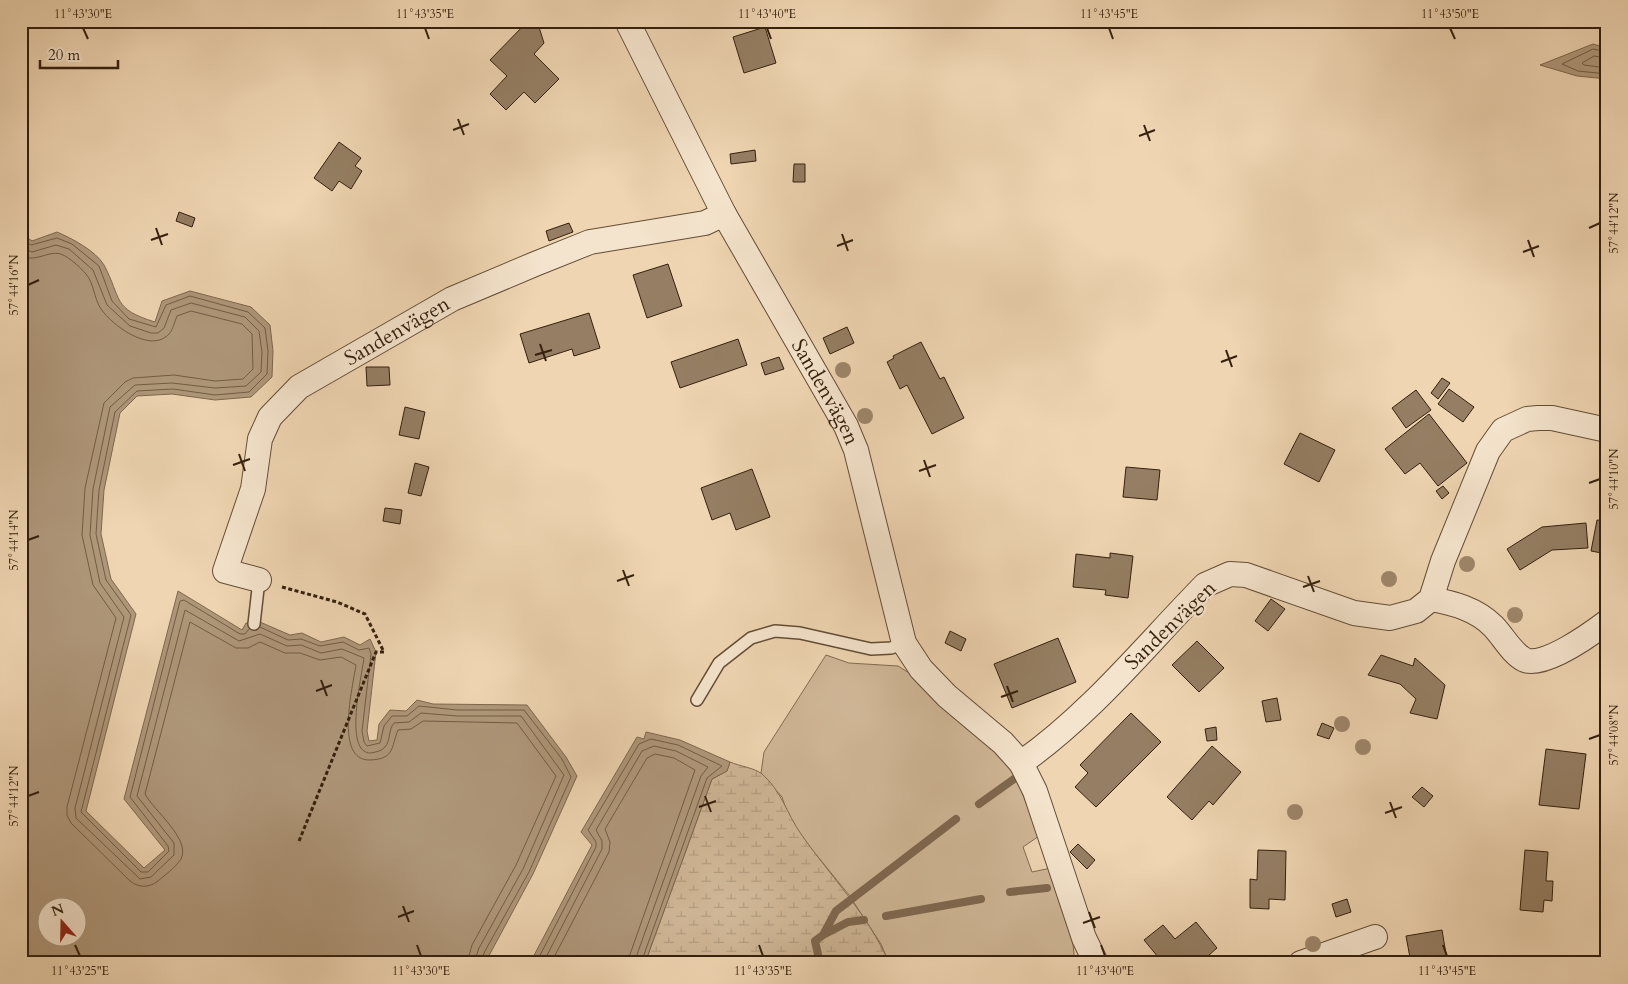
<svg xmlns="http://www.w3.org/2000/svg" width="1628" height="984" viewBox="0 0 1628 984" font-family="Cardo,serif">
<defs>
<pattern id="wetland-marsh" width="20" height="14" patternUnits="userSpaceOnUse" patternTransform="scale(1.25)"><rect width="20" height="14" fill="#cfb696"/><path d="M1 5h8M5 5V1M11 12h8M15 12V8" fill="none" stroke="#b29c80"/></pattern>
</defs>
<rect width="100%" height="100%" fill="#efd5b2"/>
<filter id="stains"><feTurbulence type="fractalNoise" baseFrequency=".004" numOctaves="4"/><feColorMatrix values="0 0 0 0 .2 0 0 0 0 .09 0 0 0 0 .02 0 0 0 .5 -.17"/></filter>
<radialGradient id="worn" r=".72"><stop offset=".6" stop-color="#630" stop-opacity="0"/><stop offset="1" stop-color="#630" stop-opacity=".3"/></radialGradient>
<path fill="#cfb696" stroke="#826b52" d="M826 655 849 663 898 666 914 676 1004 757 1014 772 1039 836 1023 847 1032 872 1051 868 1073 944 1075 963H889L881 944 849 895 801 836 788 815 782 797 761 773 764 752Z"/>
<path fill="url(#wetland-marsh)" stroke="#826b52" d="M730 762C739 766 755 768 762 774 781 790 787 814 801 834 831 877 868 914 889 963H645L712 779 727 771Z"/>
<path fill="#af977a" stroke="#7e674e" fill-rule="evenodd" d="M1593 44 1607 48V79L1577 76 1540 65Z
M57 232C71 238 96 251 104 265 122 299 112 309 155 322L162 301 190 291 251 307 270 325 273 351 272 377 251 397 215 400 172 394 137 396 120 413 104 490 101 534 111 579 136 614 86 811 144 868 165 850 124 799 178 591 242 630 246 623 260 622 290 635 302 633 321 642 344 637 360 645 370 639 376 652 367 731 369 741 377 740 379 724 390 710 406 711 417 700 433 704 527 705 566 757 577 776 533 874 485 963H21V233L32 241ZM48 906H78V936H48Z
M646 732 680 740 730 762 727 771 712 779 645 963H530L592 845 581 832 637 737 644 739Z"/>
<g fill="none" stroke-linecap="round" stroke-linejoin="round">
<path stroke="#725c44" stroke-width="1" d="M1607 52 1593 49 1562 64 1578 71 1607 74
M1607 58 1594 56 1582 63 1584 65 1607 68
M21 239 31 245 57 238 72 244 99 266 112 301 129 319 156 327 166 305 190 296 248 312 265 328 268 351 267 374 249 392 215 395 173 389 137 391 115 412 99 490 96 534 106 580 131 615 81 812 141 872H148L169 851 168 846 130 797 180 601 184 600 240 634H245L249 629
M21 247 32 252 56 245 69 249 93 270 107 305 130 326 151 333H158L164 328 171 310 191 303 245 317 259 331 262 352 261 372 246 386 215 388 172 383 135 385 110 407 93 489 90 535 100 583 124 617 75 808 76 818 140 879 151 877 174 855V843L137 796 185 610 239 641 260 634 287 646 301 645 321 653 342 649 364 658C362 675 343 754 371 753 376 752 382 751 385 747 391 740 388 730 394 723L409 722 421 713 457 716H521L564 775 523 869 479 948 474 963
M21 256C37 264 51 247 65 256 72 260 81 268 86 274 94 283 94 299 101 309 112 325 148 352 167 336 173 331 174 323 177 316L191 311 242 324 252 334 253 369 243 379 215 381 174 375 133 378 125 382 104 403 85 488 82 535 93 585 116 618 67 807V815L71 823 130 881C139 888 149 888 158 881 165 875 176 867 181 859 191 839 154 811 145 794L190 622 236 648H248L260 642 285 653H300L320 660 341 657 356 665C353 686 334 761 370 760 395 759 391 747 398 730L411 729 423 721 517 723 556 776 516 865 472 945 467 963
M260 627 288 640 301 639 320 646 343 642 359 650 369 648 371 654 362 731 364 742 367 746 380 743 384 726 392 716H407L419 706 457 710H524L562 759 571 777 529 872 485 951 480 963
M536 963 596 847V842L588 830 639 744 651 739 678 745 722 766 707 778 641 963
M543 963 602 849V841L596 830 642 751 654 746 676 751 708 767 701 776 634 963
M551 963 609 852 610 842 605 829 647 758 655 754 674 758 695 770 627 963"/>
<path stroke="#7e674e" stroke-width="8" d="M979 804 1014 779
M1010 892 1047 888
M886 916 981 899
M823 935 848 922 864 920
M820 963 815 941 823 935 836 911 956 819"/>
</g>
<path fill="#957e63" stroke="#34200d" d="M435 21H450L440 29Z
M528 21H537L544 43 534 54 559 79 535 103 524 92 506 110 490 94 507 76 490 60Z
M765 27 776 63 744 73 733 37Z
M339 142 361 158 355 166 362 171 351 189 339 181 332 191 314 178Z
M755 150 756 161 731 164 730 154Z
M794 164H805V182H793Z
M179 212 195 218 192 227 176 221Z
M569 223 573 232 549 241 546 231Z
M668 264 682 306 647 318 633 275Z
M589 313 600 348 574 356 572 349 529 363 520 334Z
M847 327 854 343 830 354 823 338Z
M738 339 747 365 680 388 671 362Z
M921 342 940 379 944 377 964 418 932 434 907 385 900 389 887 362 894 358 893 356Z
M779 357 784 369 765 375 761 363Z
M366 367H389L390 385 367 386Z
M1442 378 1450 383 1438 399 1431 393Z
M1449 389 1474 407 1463 422 1438 404Z
M1416 390 1431 410 1406 428 1392 408Z
M405 407 425 412 419 439 399 435Z
M1429 414 1467 463 1438 486 1420 463 1405 474 1385 449Z
M1300 433 1335 450 1319 482 1284 464Z
M415 463 429 467 421 496 408 493Z
M1126 467 1160 470 1157 500 1123 497Z
M752 469 770 517 736 530 730 513 712 520 701 488Z
M1443 486 1449 493 1442 499 1436 491Z
M385 508 402 510 400 524 383 521Z
M1597 520 1607 521V554L1591 551Z
M1586 523 1588 548 1552 550 1520 570 1507 549 1542 527Z
M1110 553 1133 556 1128 598 1105 595 1106 590 1073 587 1076 554 1110 558Z
M1271 599 1285 609 1268 631 1255 621Z
M950 631 966 639 961 651 945 643Z
M1058 638 1076 682 1012 708 994 664Z
M1197 641 1224 668 1199 692 1172 665Z
M1381 655 1413 666 1415 658 1445 685 1437 719 1410 713 1416 699 1400 684 1368 675Z
M1277 698 1281 720 1266 722 1262 701Z
M1131 713 1161 742 1096 807 1075 787 1088 773 1080 765Z
M1322 723 1334 728 1329 739 1317 735Z
M1216 727 1217 740 1207 741 1205 729Z
M1212 746 1241 772 1213 805 1209 801 1192 820 1167 797Z
M1546 749 1586 754 1579 809 1539 805Z
M1422 787 1433 796 1424 807 1412 797Z
M1078 844 1095 860 1087 869 1070 852Z
M1258 850 1286 851 1285 900 1269 899V909L1250 908V879L1257 880Z
M1525 850 1548 852 1546 881H1553L1552 901 1544 900 1543 912 1520 910Z
M1347 899 1351 912 1336 917 1332 904Z
M1196 922 1217 948 1200 963H1163L1144 940 1163 925 1175 939Z
M1442 930 1447 960 1411 963 1406 936Z"/>
<g fill="none" stroke-linecap="round" stroke-linejoin="round">
<g stroke="#634d36" stroke-width="14">
<path id="lane" d="M254 624 259 580
M697 700 719 663 751 638 775 631 800 633 871 649 891 648 904 643"/>
</g>
<g stroke="#634d36" stroke-width="26">
<g id="street">
<path id="s1" d="M627 21 724 214 846 426 856 450 904 643 921 669 947 696 1003 743 1021 763 1035 791 1084 938 1096 963"/>
<path id="s2" d="M259 580 225 571 253 489 260 439 270 417 299 387 452 299 535 264 590 242 705 223 724 214"/>
<path d="M1431 599C1453 603 1476 609 1493 626 1503 636 1512 654 1525 660 1544 668 1591 634 1607 622"/>
<path d="M1021 763C1091 714 1146 645 1205 585L1230 574 1246 575 1354 613 1390 618 1416 611 1431 599 1443 561 1488 451 1503 430 1527 419 1538 418H1552L1607 430"/>
<path d="M1301 963 1375 937"/>
</g>
</g>
<path stroke="#34200d" stroke-width="3" stroke-dasharray="4 2.5" stroke-linecap="butt" d="M282 587 337 602 365 614 384 652H376L299 841"/>
<use href="#lane" stroke="#f5e4cd" stroke-width="11"/>
<use href="#street" stroke="#f5e4cd" stroke-width="24"/>
</g>
<g fill="#9e866a">
<circle cx="843" cy="370" r="8"/>
<circle cx="865" cy="416" r="8"/>
<circle cx="1467" cy="564" r="8"/>
<circle cx="1389" cy="579" r="8"/>
<circle cx="1515" cy="615" r="8"/>
<circle cx="1342" cy="724" r="8"/>
<circle cx="1363" cy="747" r="8"/>
<circle cx="1295" cy="812" r="8"/>
<circle cx="1313" cy="944" r="8"/>
</g>
<path fill="none" stroke="#34200d" stroke-width="2" d="M83 28 88 39M425 28 429 39M767 28 771 39M1109 28 1113 39M1450 28 1455 39M458 119 464 135M1144 125 1150 141M453 130 469 124M1139 136 1155 130M156 228 162 245M1589 228 1600 223M842 234 848 251M151 240 168 234M1528 240 1534 257M837 246 853 240M1523 252 1539 246M28 285 39 280M540 344 546 361M1226 350 1232 367M535 355 552 350M1221 362 1237 356M239 454 245 471M924 460 930 477M233 465 250 459M919 471 936 465M1589 483 1600 479M28 540 39 536M623 570 629 586M1308 576 1314 592M617 581 634 575M1303 587 1320 581M321 680 327 696M1007 686 1013 702M316 691 332 685M1001 697 1018 691M1589 739 1600 735M28 796 39 792M705 796 711 812M1390 802 1396 818M699 807 716 801M1385 813 1402 807M403 906 409 922M1089 912 1095 928M398 917 414 911M1083 923 1100 917M75 945 80 956M417 945 421 956M759 945 763 956M1101 945 1105 956M1443 945 1447 956"/>
<g text-anchor="middle" stroke-width="4.5" stroke-linejoin="round" paint-order="stroke">
<g font-size="21" fill="#34200d" stroke="#f5e4cd">
<text dy="7" stroke="none"><textPath href="#s2" startOffset="351">Sandenvägen</textPath></text>
<text dy="7" stroke="none"><textPath href="#s1" startOffset="421">Sandenvägen</textPath></text>
<text transform="translate(1170 625) rotate(-44)" y="7">Sandenvägen</text>
</g>
</g>
<rect width="1628" height="984" fill="none" stroke="#efd5b2" stroke-width="55"/>
<g transform="translate(62 922) rotate(340)"><circle r="24" fill="#f5e4cd" stroke="#a89680"/>
<path d="M0-4L9 19L0 12L-9 19Z" fill="#8f2418"/>
<text y="-8" font-size="14" font-weight="bold" text-anchor="middle" fill="#34200d">N</text>
</g>
<path d="M40 60v8h78v-8" fill="none" stroke="#34200d" stroke-width="2.5"/>
<text x="48" y="60" font-size="15" fill="#34200d" stroke="#f5e4cd" stroke-width="4" paint-order="stroke">20 m</text>
<rect x="28" y="28" width="1572" height="928" fill="none" stroke="#34200d" stroke-width="2"/>
<g font-size="12" text-anchor="middle" fill="#34200d">
<text x="83" y="18">11°43'30"E</text>
<text x="425" y="18">11°43'35"E</text>
<text x="767" y="18">11°43'40"E</text>
<text x="1109" y="18">11°43'45"E</text>
<text x="1450" y="18">11°43'50"E</text>
<text transform="translate(1614 223) rotate(-90)" y="4">57°44'12"N</text>
<text transform="translate(14 285) rotate(-90)" y="4">57°44'16"N</text>
<text transform="translate(1614 479) rotate(-90)" y="4">57°44'10"N</text>
<text transform="translate(14 540) rotate(-90)" y="4">57°44'14"N</text>
<text transform="translate(1614 735) rotate(-90)" y="4">57°44'08"N</text>
<text transform="translate(14 796) rotate(-90)" y="4">57°44'12"N</text>
<text x="80" y="975">11°43'25"E</text>
<text x="421" y="975">11°43'30"E</text>
<text x="763" y="975">11°43'35"E</text>
<text x="1105" y="975">11°43'40"E</text>
<text x="1447" y="975">11°43'45"E</text>
</g>
<rect width="100%" height="100%" filter="url(#stains)"/>
<rect width="100%" height="100%" fill="url(#worn)"/>
</svg>
